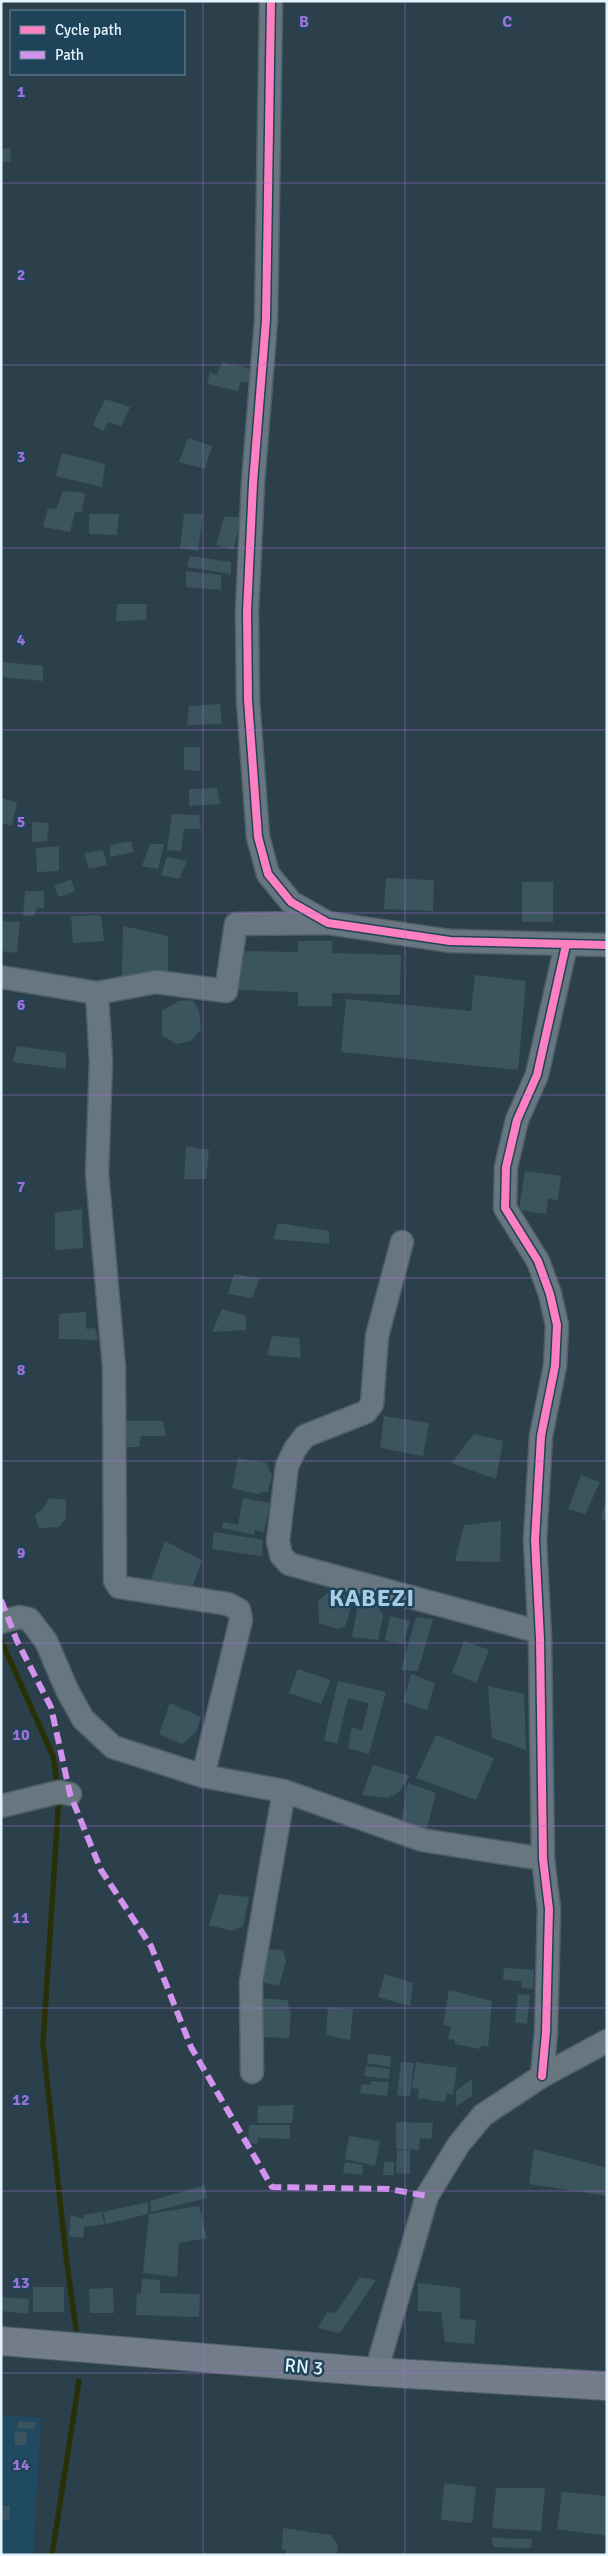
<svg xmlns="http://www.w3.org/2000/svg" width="608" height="2556" viewBox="0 0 608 2556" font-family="Signika,sans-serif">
<rect width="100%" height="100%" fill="#2c404b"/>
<path fill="#204a61" d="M1 2415 41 2418 33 2555H1Z"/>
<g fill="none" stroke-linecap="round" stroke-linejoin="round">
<path stroke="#293007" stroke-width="5.5" d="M1 1640 53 1756 58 1787
M59 1796 43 2043 66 2256 76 2329
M52 2555 79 2381"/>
</g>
<path fill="#3b555e" d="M10 148 11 162H1V149Z
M222 362 255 370 254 384 241 381 238 391 207 384 210 372 217 375Z
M105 399 130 407 121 426 108 422 103 431 93 425Z
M188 438 212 446 205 469 179 462Z
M62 453 105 464 102 487 56 476Z
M63 491 85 493 82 512H75L70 532 43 527 48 508 56 509Z
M89 514H119L117 535 89 534Z
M184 514H203L198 551 180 548Z
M224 517H242L233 550 216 545Z
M190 556 231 562V574L187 567Z
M186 571 221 575V590L186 587Z
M117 604H147L146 620 116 621Z
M3 662 43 666V681L3 677Z
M220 704 222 724 187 725 189 706Z
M184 747H200V771L184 770Z
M217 788 220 804 189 806V789Z
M2 798 17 803 12 826 1 823Z
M172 814 199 815 201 829H184L181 851 167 850Z
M32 822 49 823 47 841 32 842Z
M131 841 134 852 110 857V845Z
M150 844H164L158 869 142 866Z
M59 846V871L37 872 36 848Z
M103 850 107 865 89 869 84 853Z
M167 857 187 861 179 879 161 875Z
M386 878 434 880 433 911 384 909Z
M71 879 75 891 59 897 54 886Z
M522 882H553V922H522Z
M25 891H44V908H37L34 916H23Z
M101 915 104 941 73 943 71 916Z
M1 921 20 922 17 953 1 951Z
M123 926 168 936V974L122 978Z
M298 941H332V953L401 955 400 995 332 993V1006H298V992L238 990 239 951 298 952Z
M475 975 526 981 518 1070 341 1052 346 999 471 1011Z
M193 1000 199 1010 201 1029 191 1041 176 1044 162 1035V1010L179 1001Z
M17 1046 66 1053V1069L13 1062Z
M186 1146 209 1150 206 1179H184Z
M525 1171 561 1176 558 1200 548 1199 546 1214 519 1210Z
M82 1209 83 1248 55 1250V1213Z
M278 1223 329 1231V1244L274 1239Z
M234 1274 260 1278 252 1298 228 1294Z
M222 1309 246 1316V1330L212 1332Z
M86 1312V1329L95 1328 98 1340 59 1339V1314Z
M272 1336 299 1338 301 1358 267 1355Z
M384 1416 429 1423 423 1456 380 1448Z
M124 1421H163L166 1436H141L139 1447H125Z
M474 1434 503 1441 496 1479 451 1463Z
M238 1458 266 1463 272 1475 268 1491 257 1494 232 1488Z
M581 1475 600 1482 585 1514 568 1509Z
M607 1494V1521L601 1519Z
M49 1498 66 1500V1518L59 1527 39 1528 35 1515 43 1509Z
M243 1498 270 1503 264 1532 255 1530 254 1535 222 1528 223 1522 238 1525Z
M501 1521 500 1562 455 1561 464 1525Z
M214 1532 263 1540 262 1556 212 1549Z
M165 1541 202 1560 191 1591 150 1583Z
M330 1591 345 1594 353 1602 345 1627 337 1629 319 1623 318 1601Z
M358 1605H377L383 1616 378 1640 352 1637Z
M390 1616 410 1621 403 1644 385 1640Z
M416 1617 433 1619 418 1671 401 1670Z
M464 1641 489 1650 476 1683 452 1673Z
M298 1669 331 1680 321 1704 289 1693Z
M411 1674 435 1683 427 1710 403 1702Z
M338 1681 386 1692 369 1754 348 1748 352 1727 362 1730 369 1703 348 1698 337 1744 324 1740Z
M488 1686 524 1694 526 1750 492 1738Z
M170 1703 201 1717 196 1732 182 1744 159 1734Z
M436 1735 494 1758 476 1800 416 1778Z
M373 1765 410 1776 399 1792 388 1798 362 1795Z
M408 1783 436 1793 426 1831 401 1824Z
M219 1894 249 1897 243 1926 233 1931 209 1925Z
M264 1949 283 1950 286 1961 279 1986 261 1982Z
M504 1968 534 1970 533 1989 521 1988 522 1981 503 1980Z
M385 1974 413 1983 410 2006 378 1997Z
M449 1990 492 2001 488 2047 481 2045 480 2049 455 2044V2040L448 2039 451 2026 443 2025Z
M518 1994 530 1995 527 2024 515 2022Z
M257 1998 287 2000 291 2014 289 2038 259 2037Z
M328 2007 353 2010 350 2040 326 2035Z
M368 2054 391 2056 390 2067 367 2063Z
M401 2062 414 2063 410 2097 397 2095Z
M416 2062 457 2068 453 2095 447 2094 445 2102 418 2098 419 2089 412 2088Z
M366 2066 390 2069 389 2079 364 2076Z
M472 2079V2096L456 2106V2091Z
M371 2081 389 2082 387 2096 360 2093 362 2084 371 2085Z
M294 2105 292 2123H257L258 2106Z
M396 2122 433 2123 431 2139 420 2138 419 2150 396 2149Z
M249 2125H290V2139L258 2138 257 2144 248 2143Z
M349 2136 380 2141 375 2166 345 2159Z
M534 2149 607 2168V2196L529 2184Z
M397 2150H410V2174L396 2173Z
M345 2162 363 2165 362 2175 343 2173Z
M384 2162H394V2175H383Z
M205 2185 207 2198 151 2212 150 2201Z
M148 2202V2214L106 2224 103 2212Z
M199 2206 207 2238 179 2243 177 2277 143 2273 149 2214Z
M101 2212 105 2224 84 2227 83 2238 69 2236 71 2215 84 2219V2215Z
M360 2277 376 2280 340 2333 318 2328 327 2312 336 2313Z
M142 2279 160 2280V2293L200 2294 199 2317 136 2315 137 2293H141Z
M418 2283 460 2288V2319L476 2320 474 2344 445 2342 441 2312 418 2311Z
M33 2287H64V2312H33Z
M113 2288 114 2313H90L89 2289Z
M2 2297 29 2299 28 2314 1 2311Z
M18 2421 35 2422V2429L18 2428Z
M15 2431 27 2432 26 2445H15Z
M444 2483 476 2487 472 2523 441 2520Z
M496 2488H545L541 2531 492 2528Z
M562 2492 607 2496V2536L557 2529Z
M1 2506H10L9 2520H1Z
M283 2528 331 2535 338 2546 337 2555H286V2550H282Z
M491 2538 532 2539 531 2548 494 2547Z"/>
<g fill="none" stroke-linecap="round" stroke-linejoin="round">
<g stroke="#4f5f68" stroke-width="25">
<path id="street" d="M271 1 266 320 253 483 247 612 248 700 258 837 268 874 291 902 328 923 450 941 607 945
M1 977 97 993 156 982 226 991 236 924 327 923
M97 993 101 1062 97 1173 114 1367 115 1581 119 1587 228 1604 239 1610 241 1620 203 1776
M402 1242 377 1336 372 1404 366 1412 305 1436 295 1449 287 1466 278 1541 281 1555 289 1564 540 1632
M1 1622 19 1617 29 1619 46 1641 67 1690 83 1719 113 1747 203 1776 284 1791 422 1840 543 1859
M1 1806 59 1792 70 1794
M252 2072 251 1982 284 1791
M542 2076 546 2032 549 1909 543 1859 540 1639 535 1540 541 1436 555 1366 557 1325 550 1294 538 1261 505 1208 506 1167 517 1120 537 1075 566 945
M376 2372 427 2196 459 2144 483 2115 542 2076 607 2041"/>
</g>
<g stroke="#4f5f68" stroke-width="30">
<path id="highway" d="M1 2341 376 2372 607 2386"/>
</g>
<use href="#street" stroke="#68767f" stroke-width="22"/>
<use href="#highway" stroke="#737c8a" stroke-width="28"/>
<path stroke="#d193ec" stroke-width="6" stroke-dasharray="12 6" stroke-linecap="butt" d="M1 1600 17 1641 51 1707 70 1794 101 1870 151 1946 191 2047 272 2187 389 2189 427 2196"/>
<g stroke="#1f4358" stroke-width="11">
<path id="cycleway" d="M271 1 266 320 253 483 247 612 248 700 258 837 268 874 291 902 328 923 450 941 607 945
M542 2076 546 2032 549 1909 543 1859 540 1639 535 1540 541 1436 555 1366 557 1325 550 1294 538 1261 505 1208 506 1167 517 1120 537 1075 566 945"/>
</g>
<use href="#cycleway" stroke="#ff80c0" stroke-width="8"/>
</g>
<path fill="none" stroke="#a072d5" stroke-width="1" stroke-opacity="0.55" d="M203 1V2555M405 1V2555M1 183H607M1 365H607M1 548H607M1 730H607M1 913H607M1 1095H607M1 1278H607M1 1461H607M1 1643H607M1 1826H607M1 2008H607M1 2191H607M1 2373H607"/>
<g text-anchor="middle" stroke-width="5" stroke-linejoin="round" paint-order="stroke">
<g font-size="19" fill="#e4f4fe" stroke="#1f4358">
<text transform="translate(304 2366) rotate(5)" y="7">RN 3</text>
</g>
<g font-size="24" font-weight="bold" letter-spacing="1" fill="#a6cde6" stroke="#1f4358">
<text x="372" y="1606">KABEZI</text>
</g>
</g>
<g font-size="16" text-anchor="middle" font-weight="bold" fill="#a072d5" stroke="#1f4358" stroke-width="5" stroke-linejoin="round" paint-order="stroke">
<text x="304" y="27">B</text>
<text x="507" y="27">C</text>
<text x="21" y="97">1</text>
<text x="21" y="280">2</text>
<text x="21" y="462">3</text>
<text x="21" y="645">4</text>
<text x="21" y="827">5</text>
<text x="21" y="1010">6</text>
<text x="21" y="1192">7</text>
<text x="21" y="1375">8</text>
<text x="21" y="1558">9</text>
<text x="21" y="1740">10</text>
<text x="21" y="1923">11</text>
<text x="21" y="2105">12</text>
<text x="21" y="2288">13</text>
<text x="21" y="2470">14</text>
</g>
<rect width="608" height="2556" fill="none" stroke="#e4f4fe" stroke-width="5"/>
<rect x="10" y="10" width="175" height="65" fill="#1f4358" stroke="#6e8a9a"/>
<rect x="20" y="26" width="25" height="8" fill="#ff80c0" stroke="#6e8a9a"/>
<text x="55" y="35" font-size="15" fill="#e4f4fe">Cycle path</text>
<rect x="20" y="51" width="25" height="8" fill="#d193ec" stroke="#6e8a9a"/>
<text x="55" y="60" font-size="15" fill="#e4f4fe">Path</text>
</svg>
